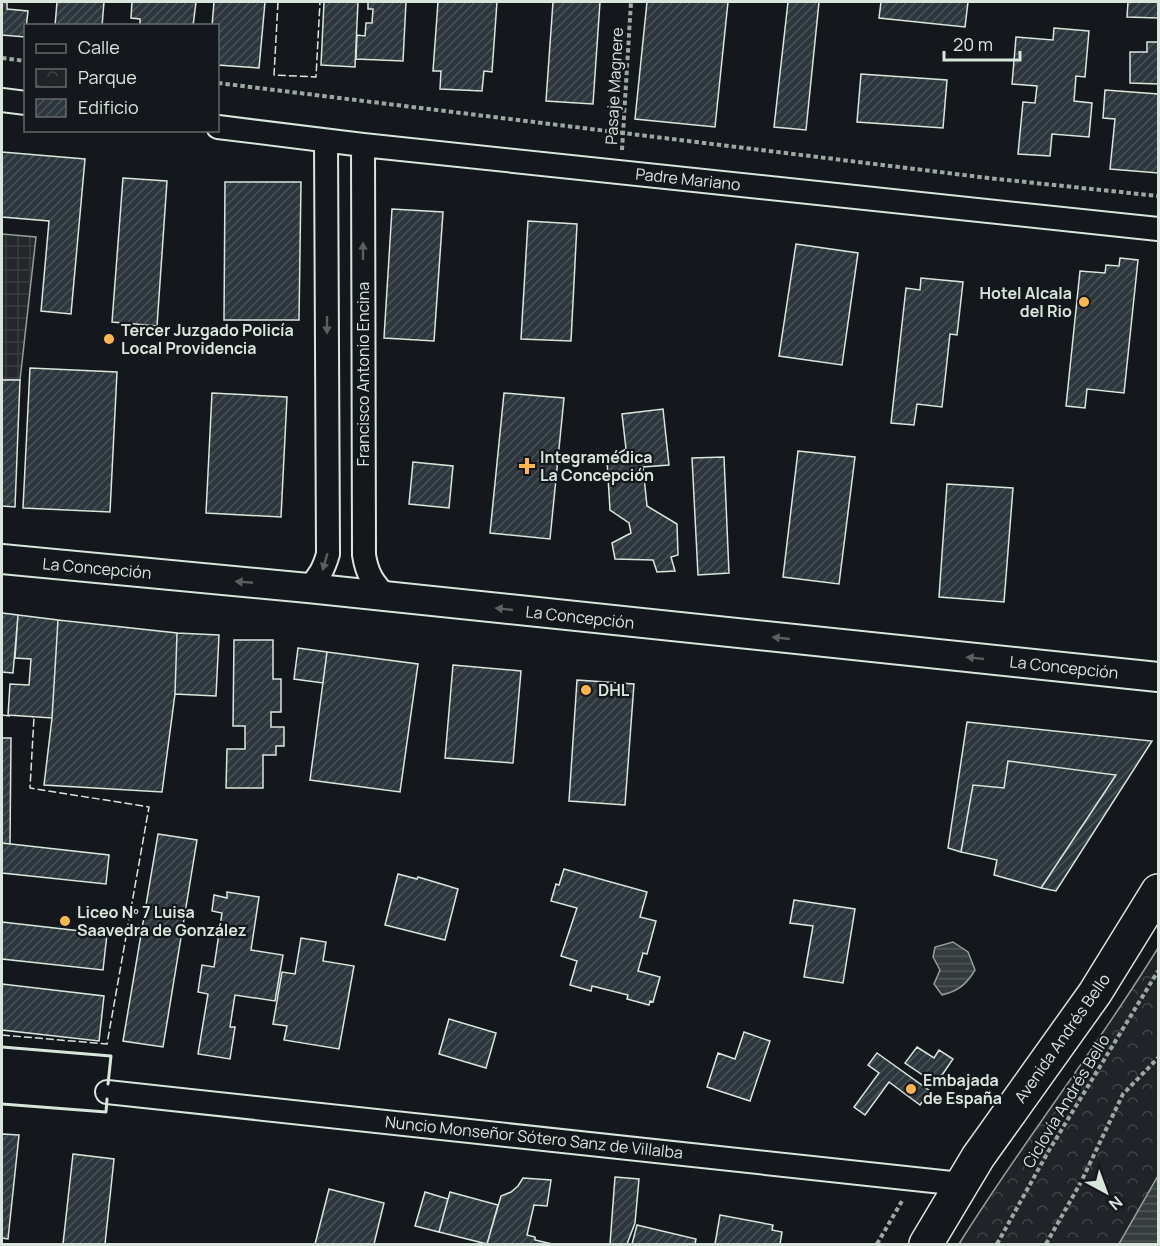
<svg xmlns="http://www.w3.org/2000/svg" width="1160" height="1246" viewBox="0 0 1160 1246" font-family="Manrope,sans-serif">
<defs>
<pattern id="park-crowns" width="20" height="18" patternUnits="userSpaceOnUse" patternTransform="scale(1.5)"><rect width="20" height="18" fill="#202428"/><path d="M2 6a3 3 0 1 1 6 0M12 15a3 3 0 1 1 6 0" fill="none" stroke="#404447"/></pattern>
<pattern id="plaza-grid" width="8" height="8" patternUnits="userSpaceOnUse" patternTransform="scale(1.5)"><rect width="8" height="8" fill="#24282b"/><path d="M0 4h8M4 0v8" fill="none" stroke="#393d3f"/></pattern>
<pattern id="water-rules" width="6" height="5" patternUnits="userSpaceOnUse" patternTransform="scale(1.5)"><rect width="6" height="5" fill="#363b3e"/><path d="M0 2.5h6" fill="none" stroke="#525759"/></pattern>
<pattern id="building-hatch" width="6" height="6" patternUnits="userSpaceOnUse" patternTransform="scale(1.5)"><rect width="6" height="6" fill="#2c363c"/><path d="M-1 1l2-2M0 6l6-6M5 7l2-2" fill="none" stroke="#4a5358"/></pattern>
</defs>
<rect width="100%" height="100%" fill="#14181c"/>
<path fill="url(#park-crowns)" stroke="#939e99" stroke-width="1.5" d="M1158 948V1176L1119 1244H959C1022 1143 1096 1049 1158 948Z"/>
<path fill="url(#plaza-grid)" stroke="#939e99" stroke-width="1.5" d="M2 234 36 237 20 380H2Z"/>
<path fill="url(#water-rules)" stroke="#939e99" stroke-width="1.5" d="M953 942 968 952 975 970C966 985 958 991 942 995L934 984 940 970 933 957 935 947Z
M1158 1176V1244H1119Z"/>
<path fill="url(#building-hatch)" stroke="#d8e6dc" stroke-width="1.5" d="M2 2H7V9L28 11 25 37 2 35Z
M57 2H104L102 26H55Z
M132 2H196L193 26H140V19L131 18Z
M214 2H265L259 68 218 65V26H212Z
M324 2H358L355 67 321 65Z
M368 2H406L403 61 356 59 357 35 365 36 366 23H372L373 9H368Z
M438 2H497L492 72 484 71 482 91 440 89 441 71H433Z
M553 2H600L593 104 546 101Z
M647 2H728L715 127 635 119Z
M788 2H819L806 130 774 127Z
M881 2H968L965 27 879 18Z
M1128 2H1158V18L1127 17Z
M1054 28 1089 31 1085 77 1076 76 1074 101 1092 103 1089 137 1052 134 1050 156 1018 154 1023 102 1035 103 1037 86 1012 84 1016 37 1053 40Z
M1147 42H1158V84L1130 83V52H1147Z
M861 74 947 80 943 128 857 122Z
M1105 90 1158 94V173L1110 169 1115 119 1103 118Z
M2 152 85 159 71 314 41 311 49 221 2 217Z
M123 178 167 181 157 326 112 322Z
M225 182H301L299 320H224Z
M392 209 443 212 434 341 384 338Z
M528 221 577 224 571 341 521 339Z
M796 244 858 253 842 365 779 356Z
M1120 258 1138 260 1124 393 1087 389 1085 408 1066 406 1080 271 1105 273 1106 265 1119 266Z
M921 278 963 282 957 335 950 334 942 407 917 404 914 425 891 423 906 288 920 290Z
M30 368 117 372 110 512 23 508Z
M2 380H20L15 507 2 506Z
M212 393 287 397 281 517 206 513Z
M504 393 564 398 550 539 490 533Z
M663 409 669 465 643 467 647 506 677 524 678 555 671 557 675 571 657 572 653 560 615 559 612 543 631 533 629 523 610 510 607 460 626 449 622 414Z
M798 451 855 457 839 584 783 577Z
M724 457 729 573 698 575 692 458Z
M413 462 453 466 449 508 409 504Z
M947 484 1013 488 1004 602 939 597Z
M2 613 18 615 13 673 2 672Z
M18 615 58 620 52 718 8 715 10 684 29 685 31 659 15 658Z
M58 620 177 633 175 694 162 792 44 785 52 718Z
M177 633 219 635 216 696 175 694Z
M234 640H273V679H281V712H271V727H284V746H276V755H263V788H226L227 749H245V726H233Z
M298 648 327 652 323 683 294 679Z
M327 652 418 664 400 792 310 780Z
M453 665 521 671 513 763 445 758Z
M577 680 634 684 625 805 569 801Z
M967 722 1152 741 1056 891 1041 888 1116 775 1008 761 1004 788 973 785 961 852 948 848Z
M2 738H11L10 844 2 843Z
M1008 761 1116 775 1041 888 994 875 997 860 961 852 973 785 1004 788Z
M158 834 197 840 163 1047 123 1041Z
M2 843 109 855 106 884 2 873Z
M564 869 647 892 640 917 656 921 647 954 643 953 638 971 660 977 653 1002 650 1001 649 1005 627 999 628 995 592 986 591 991 570 985 577 961 561 956 577 908 551 901 556 884 559 885Z
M398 874 417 879 418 877 458 889 445 940 385 925Z
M227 892 259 897 251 950 283 955 275 1001 235 995 230 1027H235L230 1059 198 1054 208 994 198 992 202 965 214 967 222 913 212 911 214 895 227 898Z
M794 900 855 909 843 983 804 977 813 926 790 923Z
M2 922 107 934 103 970 2 959Z
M301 938 326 942 323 961 354 966 339 1049 284 1040 287 1026 273 1024 282 972 295 974Z
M2 984 104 996 99 1041 2 1030Z
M449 1019 496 1033 486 1068 439 1054Z
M744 1032 770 1041 750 1101 707 1087 718 1053 735 1059Z
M917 1047 934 1058 939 1050 953 1059 936 1084 905 1063Z
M877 1053 930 1091 920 1105 889 1082 865 1115 854 1107 879 1073 868 1065Z
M2 1134 19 1135 8 1239 2 1238Z
M73 1154 114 1159 105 1244H63Z
M615 1177 639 1179 635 1223 627 1244H610Z
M523 1178 551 1180 547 1206 534 1205 527 1235 535 1237V1240L552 1244H487L501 1196 511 1192 518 1186Z
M329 1189 384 1203 374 1244H315Z
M425 1192 448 1199 439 1232 415 1226Z
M450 1192 498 1205 487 1244 439 1232Z
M720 1215 773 1225 772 1230 782 1232 780 1244H715Z
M637 1225 696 1239 695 1244H632Z"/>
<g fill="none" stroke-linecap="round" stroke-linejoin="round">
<g stroke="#d8e6dc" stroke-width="26">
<path id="minor" d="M2 100 26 103
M218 127 363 145 1158 229
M363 145 364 555C367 574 373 583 386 596
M308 588C319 578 324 568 328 554L326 141
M107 1092 961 1184"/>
</g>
<g stroke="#d8e6dc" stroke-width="32">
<path id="tertiary" d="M2 559 308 588 1158 677"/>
</g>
<g stroke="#d8e6dc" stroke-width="36">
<path id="primary" d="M926 1244 978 1157 1095 993 1158 891"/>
</g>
<path stroke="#9da8a2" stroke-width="4" stroke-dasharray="4.5 3" stroke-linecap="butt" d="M2 58 26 61
M218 83 988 178 1158 196
M622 150 631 2
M877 1244 902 1201
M997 1244 1048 1152 1158 971
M1046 1244 1081 1182 1123 1094 1158 1058"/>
<use href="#minor" stroke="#14181c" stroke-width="22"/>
<use href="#tertiary" stroke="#14181c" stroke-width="28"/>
<use href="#primary" stroke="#14181c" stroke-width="33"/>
<path stroke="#d8e6dc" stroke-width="1.5" stroke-dasharray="8 3" stroke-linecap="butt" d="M278 2 274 75 316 77 320 2
M2 715 11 716
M2 1035 107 1044 149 807 30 788 34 717H32"/>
<path stroke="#d8e6dc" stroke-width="3" d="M2 1047 111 1056 108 1084
M2 1104 106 1112 107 1099"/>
</g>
<defs><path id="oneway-solid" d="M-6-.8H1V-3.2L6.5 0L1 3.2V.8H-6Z" transform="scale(1.5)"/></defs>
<g fill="#59605f">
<use href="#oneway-solid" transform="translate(363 251) rotate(-90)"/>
<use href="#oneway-solid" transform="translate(327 325) rotate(90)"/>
<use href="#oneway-solid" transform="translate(325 562) rotate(106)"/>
<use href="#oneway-solid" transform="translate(244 582) rotate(-175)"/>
<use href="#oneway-solid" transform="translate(504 609) rotate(-174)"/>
<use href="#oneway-solid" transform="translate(781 638) rotate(-174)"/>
<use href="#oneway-solid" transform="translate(975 658) rotate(-174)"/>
</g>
<g fill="#ffb74d" stroke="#14181c" stroke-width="2">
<circle cx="1084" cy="302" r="6"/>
<circle cx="109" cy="339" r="6"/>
<path d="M524 457h6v6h6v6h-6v6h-6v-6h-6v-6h6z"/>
<circle cx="586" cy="690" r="6"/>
<circle cx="65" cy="921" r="6"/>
<circle cx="911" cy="1089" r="6"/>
</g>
<g text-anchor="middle" stroke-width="4.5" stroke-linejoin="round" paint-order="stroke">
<g font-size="16" fill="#d8e6dc" stroke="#14181c">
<text transform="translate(614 86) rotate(-87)" y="6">Pasaje Magnere</text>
<text transform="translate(688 179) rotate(6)" y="6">Padre Mariano</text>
<text transform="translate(363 374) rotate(-90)" y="6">Francisco Antonio Encina</text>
<text transform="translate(97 568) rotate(5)" y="6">La Concepción</text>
<text transform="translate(580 617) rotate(6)" y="6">La Concepción</text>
<text transform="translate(1064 667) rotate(6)" y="6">La Concepción</text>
<text transform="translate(1062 1038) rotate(-55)" y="6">Avenida Andrés Bello</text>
<text transform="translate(1066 1101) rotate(-59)" y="6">Ciclovía Andrés Bello</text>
<text transform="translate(534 1137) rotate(6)" y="6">Nuncio Monseñor Sótero Sanz de Villalba</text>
</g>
<g font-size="16" font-weight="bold" fill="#d8e6dc" stroke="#14181c" text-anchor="start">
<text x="1072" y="299" text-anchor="end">Hotel Alcala<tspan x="1072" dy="18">del Rio</tspan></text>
<text x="121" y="336">Tercer Juzgado Policía<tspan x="121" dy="18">Local Providencia</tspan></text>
<text x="540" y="463">Integramédica<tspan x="540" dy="18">La Concepción</tspan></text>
<text x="598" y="696">DHL</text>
<text x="77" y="918">Liceo Nº 7 Luisa<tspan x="77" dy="18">Saavedra de González</tspan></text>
<text x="923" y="1086">Embajada<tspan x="923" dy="18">de España</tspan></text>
</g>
</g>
<rect width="1160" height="1246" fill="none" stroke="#d8e6dc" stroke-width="6"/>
<rect x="24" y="24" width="195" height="108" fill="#14181c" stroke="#626a69" stroke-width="1.5"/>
<rect x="36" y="44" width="30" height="9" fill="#14181c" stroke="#626a69" stroke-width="1.5"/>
<text x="78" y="54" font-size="18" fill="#d8e6dc">Calle</text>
<rect x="36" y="69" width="30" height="18" fill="url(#park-crowns)" stroke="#626a69" stroke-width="1.5"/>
<text x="78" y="84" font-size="18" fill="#d8e6dc">Parque</text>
<rect x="36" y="99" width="30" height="18" fill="url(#building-hatch)" stroke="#626a69" stroke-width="1.5"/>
<text x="78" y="114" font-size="18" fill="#d8e6dc">Edificio</text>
<g transform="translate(1106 1192) rotate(139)" stroke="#14181c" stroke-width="4.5" paint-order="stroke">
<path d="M0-4.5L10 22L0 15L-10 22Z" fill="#d8e6dc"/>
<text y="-9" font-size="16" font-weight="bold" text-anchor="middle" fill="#d8e6dc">N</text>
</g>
<path d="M944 51v9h76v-9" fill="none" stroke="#d8e6dc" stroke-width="3"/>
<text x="953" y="51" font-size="18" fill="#d8e6dc" stroke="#14181c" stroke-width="4.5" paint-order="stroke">20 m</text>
</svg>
